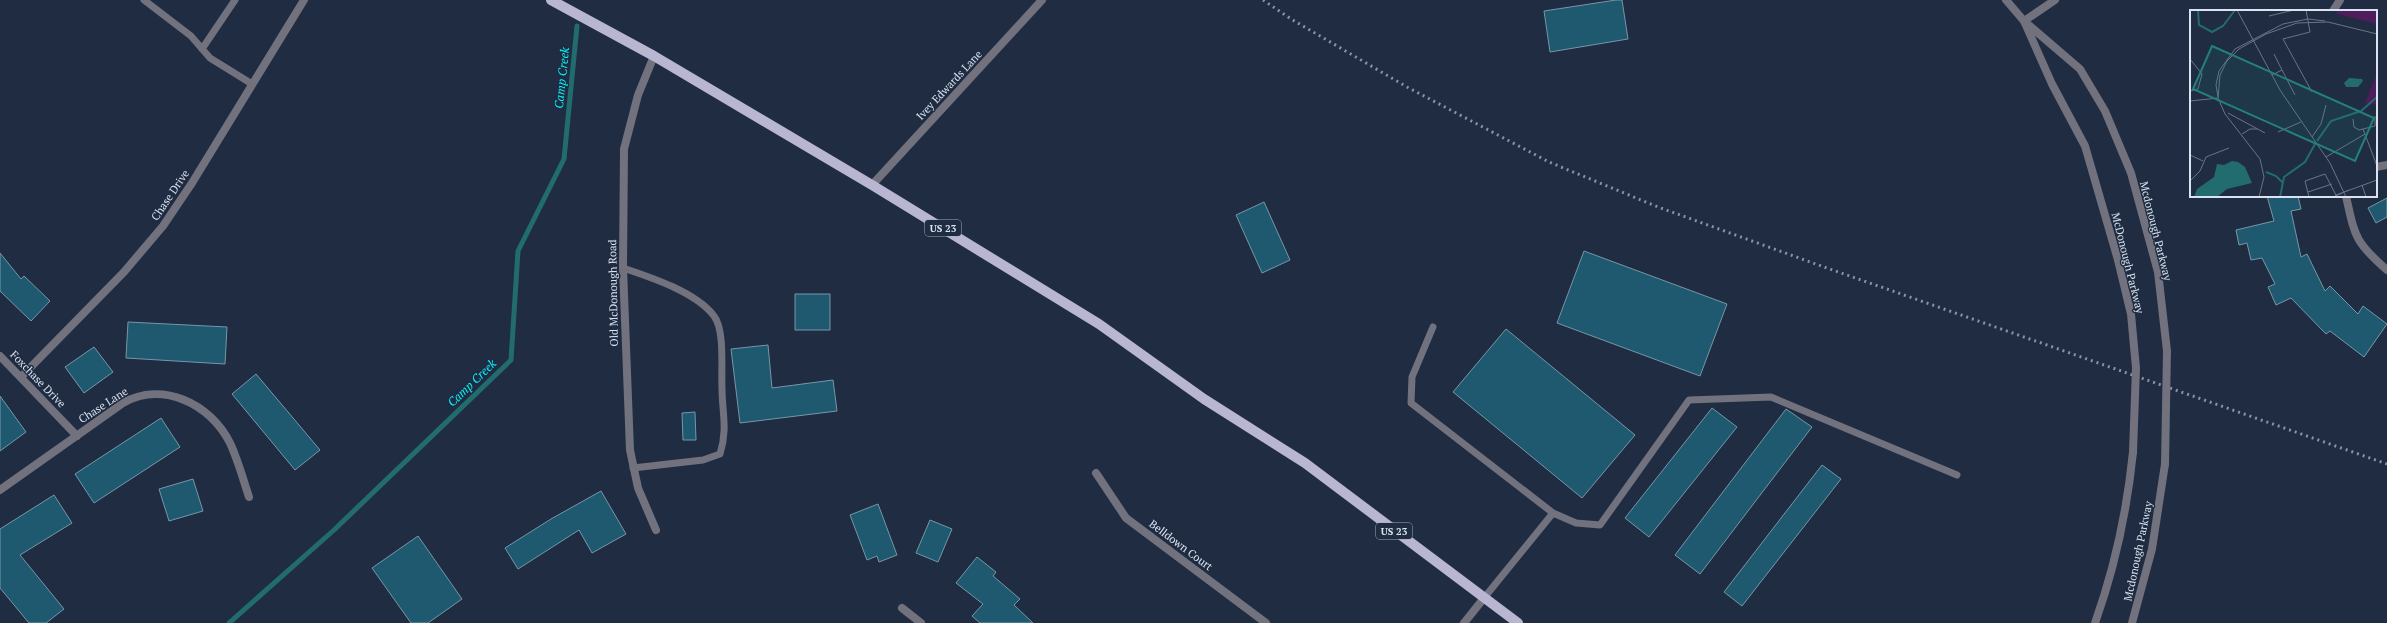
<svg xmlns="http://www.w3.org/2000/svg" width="2387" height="623" viewBox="0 0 2387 623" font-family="'PT Serif',serif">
<rect width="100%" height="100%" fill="#1f2c41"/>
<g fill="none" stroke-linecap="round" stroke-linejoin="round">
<path stroke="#226c6f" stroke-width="5" d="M229 623 334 530 511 360 518 251 564 159 577 26"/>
</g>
<path fill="#1e5970" stroke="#7797a7" d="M1616 0H1622L1628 39 1550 52 1544 11Z
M2267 196H2298L2301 209 2291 211 2301 257 2307 254 2325 291 2330 286 2358 314 2363 306 2387 324 2364 357 2330 331 2326 334 2291 298 2276 305 2268 287 2275 284 2262 258 2251 260 2247 243 2239 245 2236 230 2274 221Z
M2387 198V217L2376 223 2368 208Z
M1264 202 1290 260 1262 273 1236 215Z
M1584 251 1727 304 1700 376 1557 323Z
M0 253 21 279 24 276 50 301 31 321 0 291Z
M795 294H830V330H795Z
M128 322 227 327 225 364 126 358Z
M1506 329 1635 435 1582 498 1453 392Z
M768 345 772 388 833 380 837 411 740 423 731 349Z
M94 347 113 372 84 393 65 367Z
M256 374 320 450 295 470 232 394Z
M0 396 26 432 0 451Z
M1712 408 1737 427 1649 537 1625 518Z
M1786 409 1812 427 1700 574 1675 555Z
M695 412 696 440H683L682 413Z
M161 418 180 447 94 503 75 474Z
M1822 465 1841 479 1742 606 1724 592Z
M193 479 203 511 169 521 159 489Z
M601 491 626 534 592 553 579 530 518 569 505 548 551 519Z
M54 495 72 523 20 555 64 609 46 623H29L0 588V529Z
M878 504 897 555 879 562 877 556 867 560 850 515Z
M930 520 952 529 938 562 916 553Z
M418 536 462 599 428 623H411L372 568Z
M977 557 996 572 993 576 1020 599 1014 605 1033 623H980L972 616 983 604 956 583Z"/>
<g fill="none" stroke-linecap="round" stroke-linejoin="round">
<path stroke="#72717e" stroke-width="7" d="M144 0 191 36 210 58 252 84
M202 49 235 0
M623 268C650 277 696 292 714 316 725 330 721 369 722 388 722 413 728 428 720 454L703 460 633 468
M1433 327 1412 377 1411 403 1553 513
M1484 598 1553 513 1576 523 1600 525 1689 400 1771 397 1957 475"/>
<path stroke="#72717e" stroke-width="8" d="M2333 11 2340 0
M2024 21 2055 0
M654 56 638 95 624 149 623 268 630 450 638 488 656 530
M2376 167 2387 165
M872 185 1042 0
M2346 196C2355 237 2355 242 2387 270
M0 356 77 436
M21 377 124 272 163 226 192 183 304 0
M1096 473 1126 518 1266 623
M0 490 123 403C162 381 210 403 230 443 238 460 243 479 249 497
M902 608 921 623
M1464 623 1484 598"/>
<path stroke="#72717e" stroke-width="8" d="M2006 0 2024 21 2052 84 2085 146 2118 260
M2024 21 2080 69 2105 111 2131 173 2158 272
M2095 623C2115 567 2127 511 2133 452
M2132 623 2152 549 2165 464"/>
<path stroke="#b8b6d0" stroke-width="10" d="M551 0 654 56 872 185 1099 324 1204 399 1305 463 1518 623"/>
<path stroke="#8893a4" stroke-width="3" stroke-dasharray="2 4" stroke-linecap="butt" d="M1263 0 1291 19 1407 87 1549 162 1658 207 1824 267 2387 464"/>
<path stroke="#72717e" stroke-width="8" d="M2118 260 2131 314 2136 368 2133 452
M2158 272 2167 351 2165 464"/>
</g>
<g text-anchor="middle" stroke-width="3" stroke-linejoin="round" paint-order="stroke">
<g fill="#1f2c41" stroke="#a2acbc" stroke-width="1">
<rect x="925" y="220" width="36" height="16" rx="3"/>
<rect x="1376" y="523" width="36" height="16" rx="3"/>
</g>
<g font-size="10" font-weight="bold" fill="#dae3f1">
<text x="943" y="232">US 23</text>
<text x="1394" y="535">US 23</text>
</g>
<g font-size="11" fill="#dae3f1" stroke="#1f2c41">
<text transform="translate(949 85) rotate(-47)" y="4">Ivey Edwards Lane</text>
<text transform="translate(170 195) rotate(-56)" y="4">Chase Drive</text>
<text transform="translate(2156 231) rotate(76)" y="4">Mcdonough Parkway</text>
<text transform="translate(2128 263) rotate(76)" y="4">McDonough Parkway</text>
<text transform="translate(613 293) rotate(-91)" y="4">Old McDonough Road</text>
<text transform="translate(38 379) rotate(46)" y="4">Foxchase Drive</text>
<text transform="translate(103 405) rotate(-33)" y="4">Chase Lane</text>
<text transform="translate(1181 545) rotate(37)" y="4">Belldown Court</text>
<text transform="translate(2138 551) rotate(-78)" y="4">Mcdonough Parkway</text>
</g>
<g font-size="12" font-style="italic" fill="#08f3fa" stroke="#1f2c41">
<text transform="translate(562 78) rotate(-84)" y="4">Camp Creek</text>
<text transform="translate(472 383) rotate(-44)" y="4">Camp Creek</text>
</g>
</g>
<g transform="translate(2190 10)">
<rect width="187" height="187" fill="#1f2c41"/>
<path d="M146 0H187V14L147 4ZM186 66 187 95 175 93Z" fill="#4f1d5b"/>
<path d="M159 68 172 69 173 71 168 77H156L154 73ZM42 151 48 152 55 157 62 173 37 179 27 187H4L7 179 24 167 27 154 34 155Z" fill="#226c6f"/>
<path fill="none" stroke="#226c6f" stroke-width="2" d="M8 0 9 15 22 22 33 16 45 0M127 131 141 111 171 101 187 87M76 162 86 166 92 172M90 187 94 167 115 152 125 134"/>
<path fill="none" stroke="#6a7587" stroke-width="1" d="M47 0 90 80 140 153 156 187M116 0 120 22 93 29 122 82M79 6 104 0M0 49 12 64 8 79 0 81M92 60 105 85M82 65 92 60 84 44M28 87 26 75 29 61 45 39 93 14 118 9 135 11M0 91 28 88M38 103 75 123M163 109 164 117 169 120 185 116V106M173 119 187 156M88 122 111 112M52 124 60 119H67M122 127 131 114 136 95M0 145 13 151M136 147 175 124M0 171 10 161 16 147 39 138M172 175 176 187M118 182 142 174M146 185 187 170M69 187 74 167 70 149 35 104 28 88 30 65 37 51 49 39 76 24 107 13 138 12 187 24M119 187 115 171 135 164 147 187M143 187 159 180"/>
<path fill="#23817b" fill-opacity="0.15" stroke="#23817b" stroke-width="2" d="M22 36 184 108 165 151 3 79Z"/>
<rect width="187" height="187" fill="none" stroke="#dae3f1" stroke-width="2"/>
</g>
</svg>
